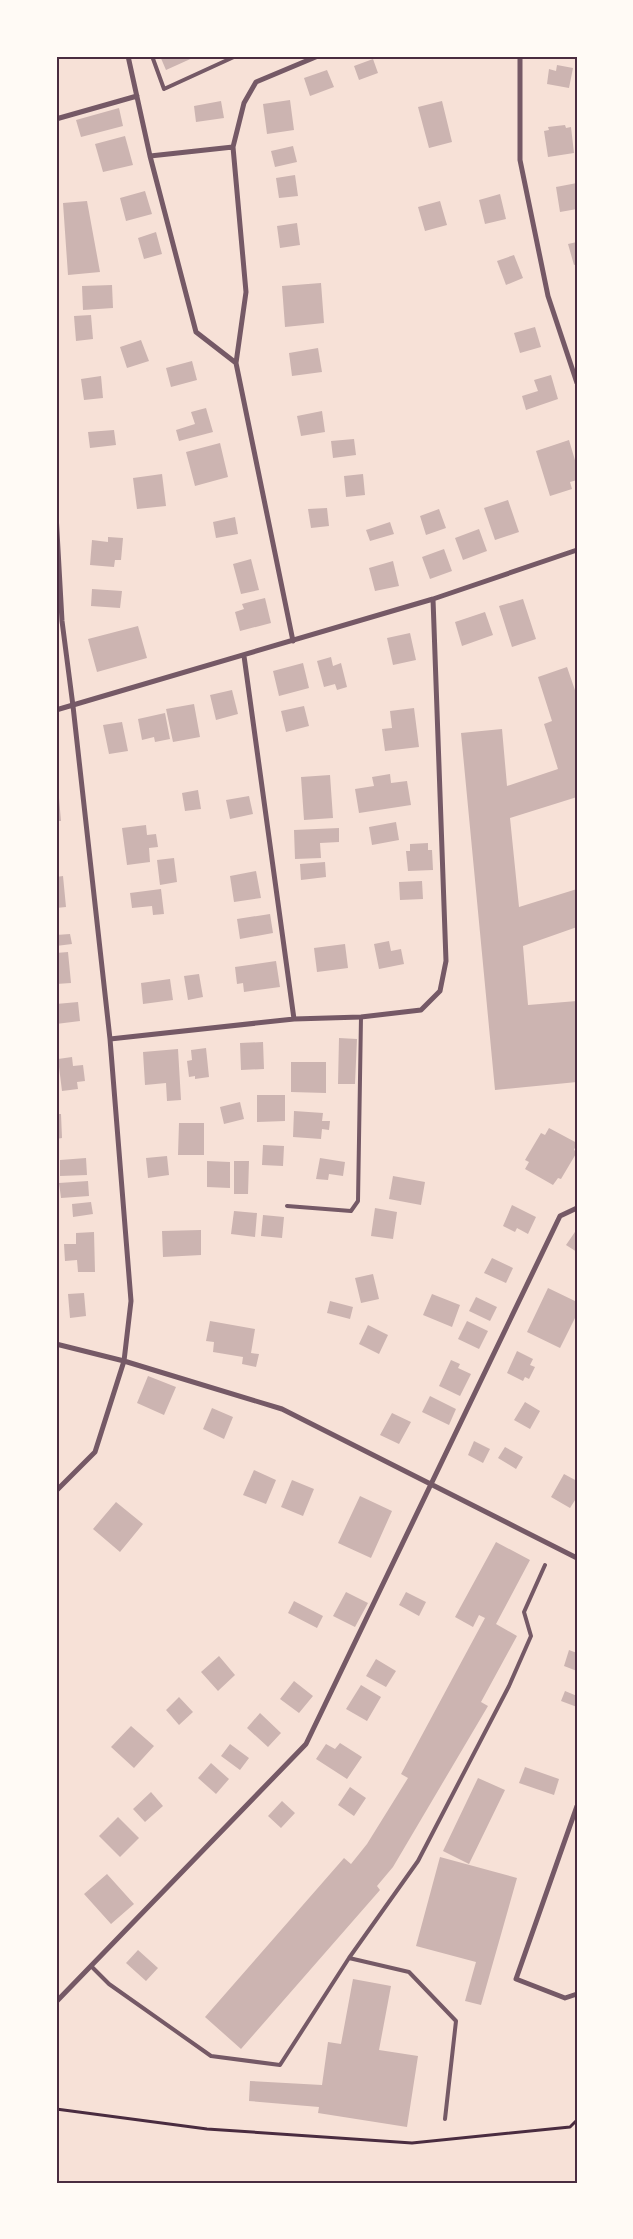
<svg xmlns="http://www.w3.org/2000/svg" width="633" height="2239" viewBox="0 0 633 2239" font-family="Ubuntu,sans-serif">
<rect width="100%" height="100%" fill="#f7e1d7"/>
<path fill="#ccb4b1" d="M160 56H197L166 70Z
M373 59 378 73 359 80 354 66Z
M557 65 573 68 569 88 547 84 549 69 556 71Z
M327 70 334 87 310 96 304 78Z
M290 100 294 130 267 134 263 104Z
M221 101 224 118 196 122 194 106Z
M442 101 452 142 429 148 418 107Z
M119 108 123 126 81 137 76 120Z
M565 125 566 128 571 127 574 153 548 157 544 131 549 130 548 127Z
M125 136 133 165 103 172 95 144Z
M293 146 297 162 275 167 271 151Z
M295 175 298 196 279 198 276 178Z
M577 183V209L560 212 556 187Z
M145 191 152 214 126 221 120 198Z
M500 194 506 219 485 224 479 200Z
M87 201 100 272 68 275 63 203Z
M440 201 447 225 425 231 418 207Z
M297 223 300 245 280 248 277 226Z
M156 232 162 254 144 259 138 238Z
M577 242V264L574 265 568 244Z
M514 255 523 278 506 285 497 261Z
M321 283 324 323 285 327 282 286Z
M112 285 113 308 83 310 82 286Z
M91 315 93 339 76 341 74 316Z
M535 327 541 347 520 353 514 333Z
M141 340 149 361 127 368 120 347Z
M318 348 322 372 292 376 289 353Z
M192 361 197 380 171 387 166 368Z
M551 375 558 399 526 410 522 396 538 391 534 380Z
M101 376 103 398 84 400 81 379Z
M206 408 213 432 179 441 176 430 195 424 191 412Z
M322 411 325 432 301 436 297 416Z
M114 430 116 445 90 448 88 432Z
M354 439 356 455 333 458 331 441Z
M569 440 577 467V480L570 482 572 489 550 496 536 451Z
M220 443 228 477 195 486 186 452Z
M162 474 166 506 137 509 133 478Z
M363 474 365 495 346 497 344 476Z
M508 500 519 532 495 540 484 508Z
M327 508 329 526 311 528 308 509Z
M439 509 446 528 426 535 420 516Z
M235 517 238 534 216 538 213 522Z
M390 522 394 534 370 541 366 530Z
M479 529 487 551 463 560 455 538Z
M108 537 123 538 121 560H115L114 567 90 565 92 540 108 542Z
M444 549 452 571 430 579 422 557Z
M251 559 259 590 241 594 233 564Z
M393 561 399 586 375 591 369 568Z
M92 589 122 591 120 608 91 606Z
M265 598 271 623 240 631 235 612 244 609 242 604Z
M523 599 536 639 512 647 499 606Z
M485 612 493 635 462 646 455 622Z
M138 626 147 658 97 672 88 639Z
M410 633 416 660 393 665 387 638Z
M331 657 333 666 341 663 347 687 337 690 335 684 324 687 317 661Z
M303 663 309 688 279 696 273 671Z
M567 667 577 696V797L510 818 519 907 577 889V927L523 946 528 1005 577 1001V1082L495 1090 461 733 502 729 507 786 558 769 544 724 552 721 538 677Z
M232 690 238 714 216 720 210 695Z
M194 704 200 737 173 742 166 709Z
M304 706 309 726 286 732 281 711Z
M414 708 419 747 385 751 382 729 392 728 390 711Z
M165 713 170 739 155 742 154 737 142 740 138 719Z
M122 722 128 751 109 754 103 725Z
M390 774 391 783 407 781 411 805 359 813 355 789 374 786 372 777Z
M330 775 333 818 304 820 301 777Z
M198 790 201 809 185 811 182 793Z
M249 796 253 814 230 819 226 800Z
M59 798 61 821H56V799Z
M396 822 399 840 372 845 369 827Z
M146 825 147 835 156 834 158 847 149 848 150 862 127 865 122 828Z
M339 828V842L320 843 321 858 295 859 294 830Z
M428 843V850H432L433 870 408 871 406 851H410V844Z
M174 858 177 882 160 885 157 860Z
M325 862 326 877 301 880 300 864Z
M256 871 261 898 234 902 230 876Z
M63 876 66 907 56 908V877Z
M422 881 423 899 400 900 399 882Z
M161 889 164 914 153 915 152 906 132 908 130 893Z
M270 914 273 933 240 939 237 919Z
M70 934 72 944 56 946V935Z
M389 941 391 951 401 949 404 964 379 969 374 944Z
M345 944 348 968 317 972 314 948Z
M68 952 71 983 56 984V953Z
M276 961 280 987 244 992 243 983 237 984 235 967Z
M199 974 203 997 188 1000 184 976Z
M170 979 173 1000 143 1004 141 983Z
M78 1002 80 1021 56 1024V1004Z
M339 1038 357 1039 355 1084H338Z
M263 1042 264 1069 241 1070 240 1043Z
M206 1048 209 1077 195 1079V1076L189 1077 187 1061 192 1060 191 1050Z
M178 1049 181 1100 167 1101 166 1083 145 1085 143 1052Z
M72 1057 73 1066 83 1065 85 1081 77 1082 78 1089 62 1091 58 1059Z
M291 1062H326V1093L291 1092Z
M257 1095H285V1121L257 1122Z
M240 1102 244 1119 224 1124 220 1107Z
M294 1111 323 1113 322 1121H330L329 1130 322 1129 321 1139 293 1137Z
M56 1114H61L62 1138 56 1139Z
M179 1123H204V1155H178Z
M549 1128 577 1143 574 1150 577 1152 561 1179 558 1178 553 1185 525 1169 529 1162 525 1160 541 1133 545 1135Z
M263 1145 284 1146 283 1166 262 1165Z
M167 1156 169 1175 148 1178 146 1158Z
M86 1158 87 1175 60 1176V1160Z
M320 1158 345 1162 343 1176 329 1174 328 1180 316 1179Z
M207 1161 230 1162V1188L207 1187Z
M234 1161H249L248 1194H234Z
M393 1176 425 1182 421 1205 389 1199Z
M88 1181 89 1196 61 1198 59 1183Z
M91 1202 93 1214 73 1217 72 1204Z
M512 1205 536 1217 528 1234 517 1228 515 1232 503 1226Z
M375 1208 397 1212 393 1239 371 1236Z
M234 1211 257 1213 255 1237 231 1234Z
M263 1215 284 1217 282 1238 261 1236Z
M577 1229V1252L566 1245Z
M201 1230V1255L163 1257 162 1231Z
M94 1232 95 1272H78L77 1260 65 1261 64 1244H76V1233Z
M492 1258 513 1268 506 1283 484 1273Z
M373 1274 379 1299 361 1303 355 1278Z
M548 1288 577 1302V1314L560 1348 527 1332Z
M84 1293 86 1316 70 1318 68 1294Z
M432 1294 460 1305 452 1327 423 1315Z
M476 1297 497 1307 490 1321 469 1311Z
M330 1301 353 1307 350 1319 327 1313Z
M210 1321 255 1329 251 1353 259 1354 256 1367 242 1364 243 1357 213 1352 214 1342 206 1341Z
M467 1321 488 1331 479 1349 458 1339Z
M368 1325 388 1335 379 1354 359 1344Z
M517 1351 533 1359 530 1365 535 1367 529 1379 525 1377 523 1381 507 1373Z
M451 1360 460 1364 458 1368 471 1374 460 1396 439 1386Z
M148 1376 176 1387 164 1415 137 1403Z
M430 1396 456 1409 449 1425 422 1412Z
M525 1402 540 1411 530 1429 514 1420Z
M212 1408 233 1417 224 1439 203 1429Z
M392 1413 411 1422 399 1444 380 1435Z
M474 1441 490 1449 483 1463 468 1455Z
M505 1447 523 1457 516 1469 498 1458Z
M254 1470 276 1480 266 1504 243 1495Z
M564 1474 577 1481V1497L570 1508 551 1497Z
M292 1480 314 1489 303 1516 281 1507Z
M360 1496 392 1511 371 1558 338 1543Z
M116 1502 143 1524 120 1552 93 1529Z
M496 1542 530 1560 496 1624 517 1636 481 1702 488 1706 393 1867 377 1886 380 1890 241 2049 205 2017 344 1858 351 1864 367 1844 408 1778 401 1774 485 1618 479 1615 473 1627 455 1617Z
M346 1592 368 1603 355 1627 333 1616Z
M406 1592 426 1602 419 1616 399 1605Z
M294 1601 323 1616 317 1628 288 1613Z
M569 1650 577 1653V1671L564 1666Z
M219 1656 235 1675 218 1691 201 1672Z
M376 1659 396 1671 386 1687 366 1676Z
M294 1681 313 1696 299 1713 280 1699Z
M361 1685 381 1697 367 1721 346 1709Z
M565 1691 577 1696V1707L561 1701Z
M179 1697 193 1712 179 1725 166 1710Z
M260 1713 281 1733 268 1747 247 1728Z
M131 1726 154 1746 134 1768 111 1747Z
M340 1743 362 1757 347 1779 316 1759 326 1744 335 1749Z
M230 1744 249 1758 240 1770 221 1756Z
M211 1763 229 1779 216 1794 198 1778Z
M525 1767 559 1779 554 1795 519 1783Z
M478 1778 505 1790 469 1864 443 1851Z
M350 1787 366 1798 354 1816 338 1805Z
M151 1792 163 1806 145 1822 133 1809Z
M282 1801 295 1813 281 1828 268 1816Z
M118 1817 139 1838 120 1857 99 1836Z
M440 1857 517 1878 481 2005 465 2001 476 1962 416 1946Z
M107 1874 134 1904 111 1924 84 1894Z
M138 1950 158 1968 146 1981 126 1963Z
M353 1979 391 1986 379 2050 418 2056 407 2127 318 2113 319 2107 249 2101 250 2081 322 2085 328 2042 341 2044Z"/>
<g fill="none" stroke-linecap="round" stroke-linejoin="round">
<path stroke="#4a2c40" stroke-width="3" d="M56 2109 207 2129 412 2143 570 2127 577 2120"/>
<path stroke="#755966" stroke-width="4" d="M152 56 164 89 236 56
M287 1206 351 1211 358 1201 361 1017
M349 1958 409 1972 456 2021 445 2119
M91 1966 109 1984 211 2056 280 2065 349 1958 418 1861 509 1686 531 1636 524 1612 545 1565"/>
<path stroke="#755966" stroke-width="5" d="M128 56 150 156 196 332 236 363 293 641
M520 56V160L548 296 577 383
M56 119 137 96
M233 147 244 103 256 82 318 56
M150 156 233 147 246 292 236 363
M56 514 62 621 73 706 110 1039 131 1301 124 1361 95 1452 56 1491
M244 656 294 1019
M56 710 433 599 577 550
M110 1039 294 1019 361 1017 421 1010 440 991 446 961 433 599
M56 1344 124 1361 282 1409 577 1558
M577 1806 516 1979 565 1998 577 1994
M56 2002 306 1744 560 1216 577 1208"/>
</g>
<rect width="633" height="2239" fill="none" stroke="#fffaf5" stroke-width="115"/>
<rect x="58" y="58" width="518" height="2124" fill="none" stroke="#4a2c40" stroke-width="2"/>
</svg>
